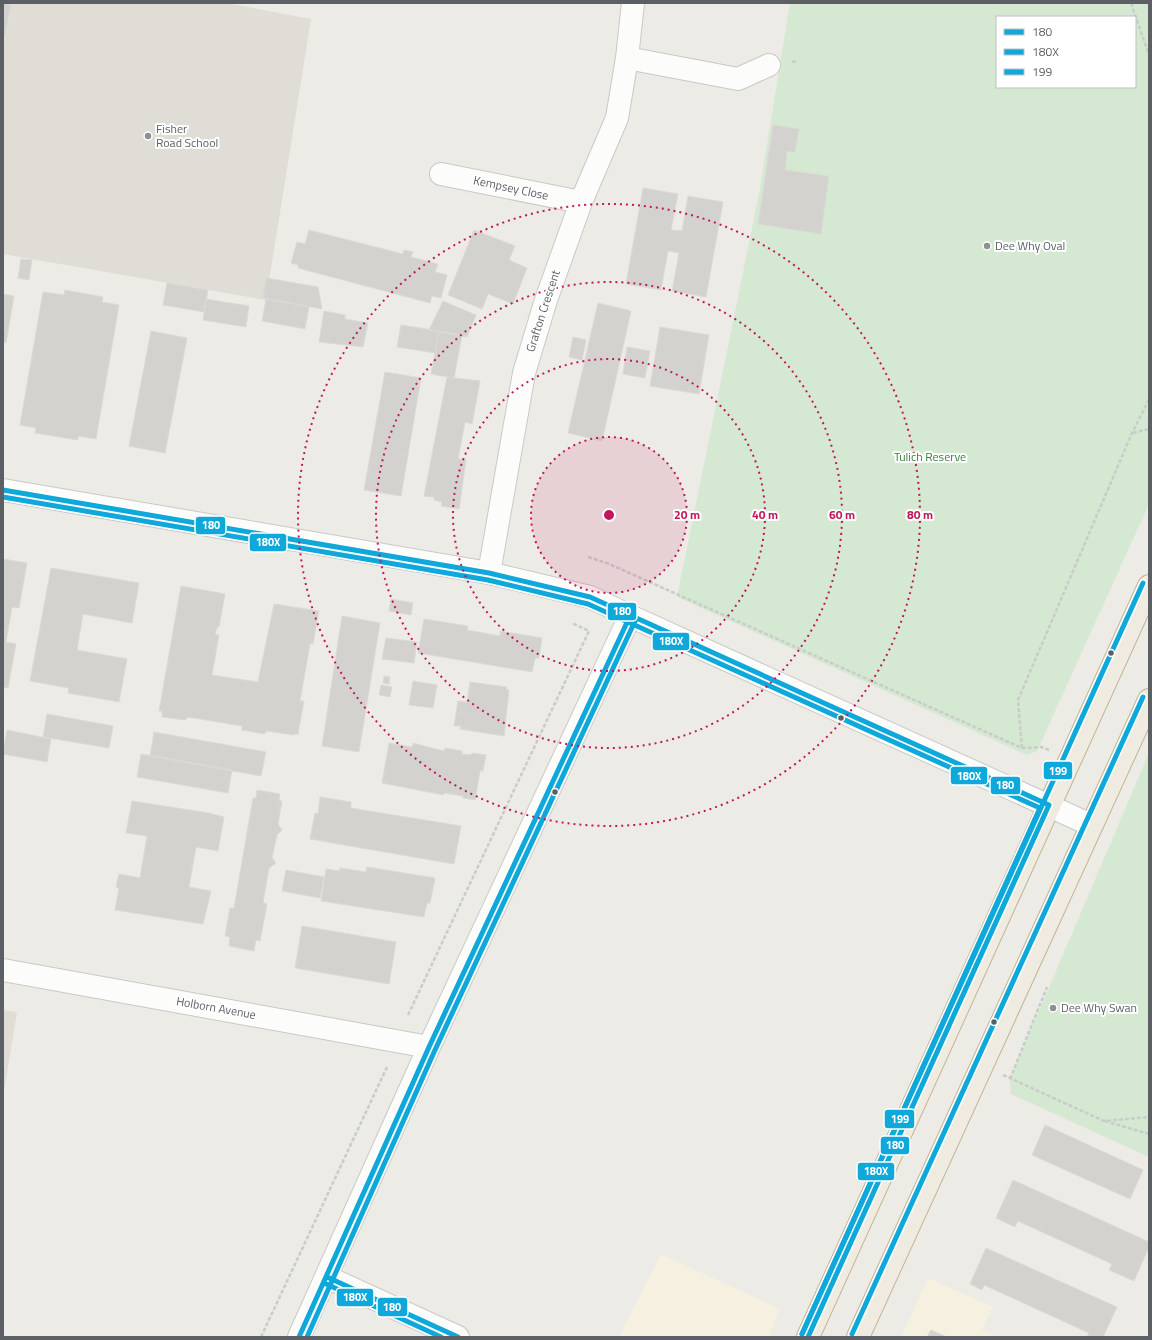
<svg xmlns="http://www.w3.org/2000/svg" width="1152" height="1340" viewBox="0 0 1152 1340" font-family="'Titillium Web',sans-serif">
<rect width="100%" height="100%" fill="#ecebe6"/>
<path fill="#f5f0df" d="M661 1254 780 1309 769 1337H619Z
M928 1278 993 1307 982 1330 996 1337H901Z"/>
<path fill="#dfddd6" d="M3 3H227L311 19 266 300 3 254Z
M3 1010 17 1012 3 1097Z"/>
<path fill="#d5e8d2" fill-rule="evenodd" d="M790 3H1149V504L1037 751 1027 755 677 597 759 194ZM997 17H1135V87H997Z
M1149 753V1157L1011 1094 1010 1079Z"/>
<path fill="#d3d2cf" stroke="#dcdad6" d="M3 3H11L5 36H3Z
M773 125 799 129 795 152 787 151 785 170 829 176 821 234 758 224Z
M643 188 678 194 671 230 682 231 688 196 723 202 706 297 672 291 679 253 668 251 661 290 626 284Z
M309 230 403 254 404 250 413 252 411 257 438 264 435 272 447 275 441 298 432 296 430 303 298 268V265L291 263 297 242 305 244Z
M474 230 515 246 509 260 527 268 513 304 488 294 482 309 448 295Z
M21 259 32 260 29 280 18 278Z
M266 278 318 287 322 309 263 298Z
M167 283 208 290 204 312 163 305Z
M65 290 103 297 102 302 119 305 96 439 78 436V440L35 433 36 428 20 425 43 292 64 295Z
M3 294 14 296 6 343 3 342Z
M206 299 249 306 246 327 203 320Z
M266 299 309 307 305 329 262 321Z
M443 301 476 315 467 337 429 330Z
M598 303 631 311 602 441 568 433Z
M324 311 345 315V319L368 323 363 347 319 342Z
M401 325 439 331 435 353 397 347Z
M660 327 709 335 699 394 650 386Z
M151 331 187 338 165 453 129 446Z
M439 331 462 335 454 378 431 374Z
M573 337 586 340 582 360 569 357Z
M627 347 650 351 645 378 623 374Z
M385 372 421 378 401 496 364 490Z
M447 377 480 381 472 424 465 422 458 459 466 460 459 509 441 506 442 502 434 500V497L424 496Z
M3 559 27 563 19 608 12 607 6 642 16 644 8 688 3 687Z
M51 568 139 583 132 623 83 614 77 650 127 659 119 702 68 693 69 688 30 681Z
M181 586 225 594 219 627H217L215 634 219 635 212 675 258 682 274 604 319 611 313 644H310L300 701H304L298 734H295L294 735 267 731 264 734 242 730V726L188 717 185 720 162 717V711H159Z
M391 599 413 603 411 615 389 611Z
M342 616 380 623 359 752 322 746Z
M424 619 468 626 467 630 500 636V631L542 638 539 658H535L532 672 418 653Z
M386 638 417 642 414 663 382 659Z
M384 676 390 677 389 684 383 683Z
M413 681 437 685 433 708 409 705Z
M470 682 507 687 506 689 509 690 504 736 460 729 461 726H454L458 701 467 702Z
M381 685 392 687 390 697 379 695Z
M47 714 113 726 109 748 43 737Z
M7 730 51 739 47 762 3 754Z
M154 732 266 752 261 776 150 756Z
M389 743 412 747 413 743 444 751 445 748 462 751V754L471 755 472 753 486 755 483 771H480L475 800 463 798V796L444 793V795L382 783Z
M141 754 232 770 228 793 137 777Z
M257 790 280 794 279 801H282L278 824 282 830 277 835 272 858 276 863 269 868 263 903 267 904 260 941 256 940 254 951 229 946 230 937 225 936 230 908H234L253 798H256Z
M320 797 351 802V808L461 826 454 864 310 839 315 813 318 814Z
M132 801 209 813 224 817 218 851 196 847 189 887 211 891 203 924 115 910 119 888 116 887 119 874 140 878 147 836 126 833Z
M367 867 435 878 430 903H427L424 917 321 901 326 869 339 871 340 868 366 872Z
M286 870 324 877 320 898 282 891Z
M302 926 396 942 389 984 295 968Z
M1045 1125 1143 1170 1130 1199 1032 1155Z
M1013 1180 1149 1242V1247L1134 1281 1109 1270 1112 1264 1018 1221 1015 1227 996 1218Z
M986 1248 1117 1307 1103 1337H1087L1089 1333 984 1285 982 1290 970 1284Z
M931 1330 947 1337H927Z"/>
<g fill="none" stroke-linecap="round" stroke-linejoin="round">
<g stroke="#c8c9c8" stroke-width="24">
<path id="minor" d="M627 58 738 79 769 65
M441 174 581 202
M3 490 489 573 590 597 630 616 1091 825
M489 573 524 373 546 300 581 202 617 118 627 58 633 3
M3 970 429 1047
M327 1277 458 1337
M299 1337 429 1047 630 616"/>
</g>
<g stroke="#c3b494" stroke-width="24">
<path id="highway" d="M808 1337 1149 586
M858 1337 1149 700"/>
</g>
<path stroke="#c9cdca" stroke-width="2.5" stroke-dasharray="4 2" stroke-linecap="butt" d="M1131 3 1149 55
M792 62 797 61
M1133 433 1149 429
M588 557 607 563 1022 748 1041 747 1049 750
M1022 748 1018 700 1132 433 1149 399
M408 1015 589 631 572 623
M1003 1075 1104 1121 1149 1117
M1010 1079 1047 987
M1105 1121 1149 1134
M261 1337 387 1067"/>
<use href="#minor" stroke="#fcfcfb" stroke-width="22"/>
<use href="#highway" stroke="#efebe1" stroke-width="22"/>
<g stroke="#fff" stroke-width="8">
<path id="bus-1" d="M3 490 489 573 590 597 1049 805 808 1337
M327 1277 458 1337
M299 1337 429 1047 630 616"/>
</g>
<g stroke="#fff" stroke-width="8">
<path id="bus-2" d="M3 497 488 580 588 604 1040 808 802 1334
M324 1283 441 1337
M307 1337 435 1050 636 619"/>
</g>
<g stroke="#fff" stroke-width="8">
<path id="bus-3" d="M802 1334 1143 583
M852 1334 1143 697"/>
</g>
<use href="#bus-1" stroke="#0ea8da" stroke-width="5"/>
<use href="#bus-2" stroke="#0ea8da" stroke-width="5"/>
<use href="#bus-3" stroke="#0ea8da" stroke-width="5"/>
</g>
<circle cx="609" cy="515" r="78" fill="#c2185b" fill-opacity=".12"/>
<g fill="none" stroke="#c2185b" stroke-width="2" stroke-dasharray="2 4">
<circle cx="609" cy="515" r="78"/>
<circle cx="609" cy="515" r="156"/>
<circle cx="609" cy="515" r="233"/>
<circle cx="609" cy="515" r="311"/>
</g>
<g fill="#8e9192" stroke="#fff" stroke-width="1.5">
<circle cx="148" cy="136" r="4"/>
<circle cx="987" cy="246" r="4"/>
<circle cx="1053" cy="1008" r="4"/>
</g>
<g fill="#5c6064" stroke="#fff" stroke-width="1.5">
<circle cx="1111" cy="653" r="3.5"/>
<circle cx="841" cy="718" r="3.5"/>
<circle cx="555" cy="792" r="3.5"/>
<circle cx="994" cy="1022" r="3.5"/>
</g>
<g text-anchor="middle" stroke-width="4" stroke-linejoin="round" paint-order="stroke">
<g font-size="12" fill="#5c6064" stroke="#fff" text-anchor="start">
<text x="156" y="133">Fisher<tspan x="156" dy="14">Road School</tspan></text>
<text x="995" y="250">Dee Why Oval</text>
<text x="1061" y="1012">Dee Why Swan</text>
</g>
<g font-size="12" fill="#5c6064" stroke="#fff">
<text transform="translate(511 188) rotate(12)" y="4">Kempsey Close</text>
<text transform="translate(543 311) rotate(-72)" y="4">Grafton Crescent</text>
<text transform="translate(216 1008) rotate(10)" y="4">Holborn Avenue</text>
</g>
<g font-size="12" fill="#368238" stroke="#fff">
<text x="930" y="461">Tulich Reserve</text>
</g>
</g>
<circle cx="609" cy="515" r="6" fill="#c2185b" stroke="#fff" stroke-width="2"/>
<g font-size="12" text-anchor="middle" font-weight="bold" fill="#c2185b" stroke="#fff" stroke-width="4" stroke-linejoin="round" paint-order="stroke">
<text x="687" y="519">20 m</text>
<text x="765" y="519">40 m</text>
<text x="842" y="519">60 m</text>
<text x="920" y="519">80 m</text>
</g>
<g stroke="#fff" stroke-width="1.5">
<rect x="195" y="516" width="31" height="19" rx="4" fill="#0ea8da"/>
<rect x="249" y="533" width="38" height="19" rx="4" fill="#0ea8da"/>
<rect x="607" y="602" width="30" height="19" rx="4" fill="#0ea8da"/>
<rect x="652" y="632" width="38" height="19" rx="4" fill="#0ea8da"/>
<rect x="1043" y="761" width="30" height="19" rx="4" fill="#0ea8da"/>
<rect x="950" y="766" width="38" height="19" rx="4" fill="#0ea8da"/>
<rect x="990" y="776" width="31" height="19" rx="4" fill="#0ea8da"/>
<rect x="884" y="1109" width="31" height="20" rx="4" fill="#0ea8da"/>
<rect x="880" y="1136" width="30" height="19" rx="4" fill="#0ea8da"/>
<rect x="857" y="1162" width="38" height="19" rx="4" fill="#0ea8da"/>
<rect x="336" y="1288" width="38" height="19" rx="4" fill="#0ea8da"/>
<rect x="377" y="1297" width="31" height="20" rx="4" fill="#0ea8da"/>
</g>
<g font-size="11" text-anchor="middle" font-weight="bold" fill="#fff">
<text x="211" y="529">180</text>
<text x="268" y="546">180X</text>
<text x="622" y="615">180</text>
<text x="671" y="645">180X</text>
<text x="1058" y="775">199</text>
<text x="969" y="780">180X</text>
<text x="1005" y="789">180</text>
<text x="900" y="1123">199</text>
<text x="895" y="1149">180</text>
<text x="876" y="1175">180X</text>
<text x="355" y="1301">180X</text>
<text x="392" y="1311">180</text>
</g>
<rect width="1152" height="1340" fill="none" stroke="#5c6064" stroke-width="8"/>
<rect x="996" y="16" width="140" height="72" fill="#ffffff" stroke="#bebfc1"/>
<rect x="1004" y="29" width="20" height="6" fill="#0ea8da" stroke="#bebfc1"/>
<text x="1032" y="36" font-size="12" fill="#5c6064">180</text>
<rect x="1004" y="49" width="20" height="6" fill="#0ea8da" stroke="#bebfc1"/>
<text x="1032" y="56" font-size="12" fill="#5c6064">180X</text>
<rect x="1004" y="69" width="20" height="6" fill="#0ea8da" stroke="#bebfc1"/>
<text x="1032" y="76" font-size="12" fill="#5c6064">199</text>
</svg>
